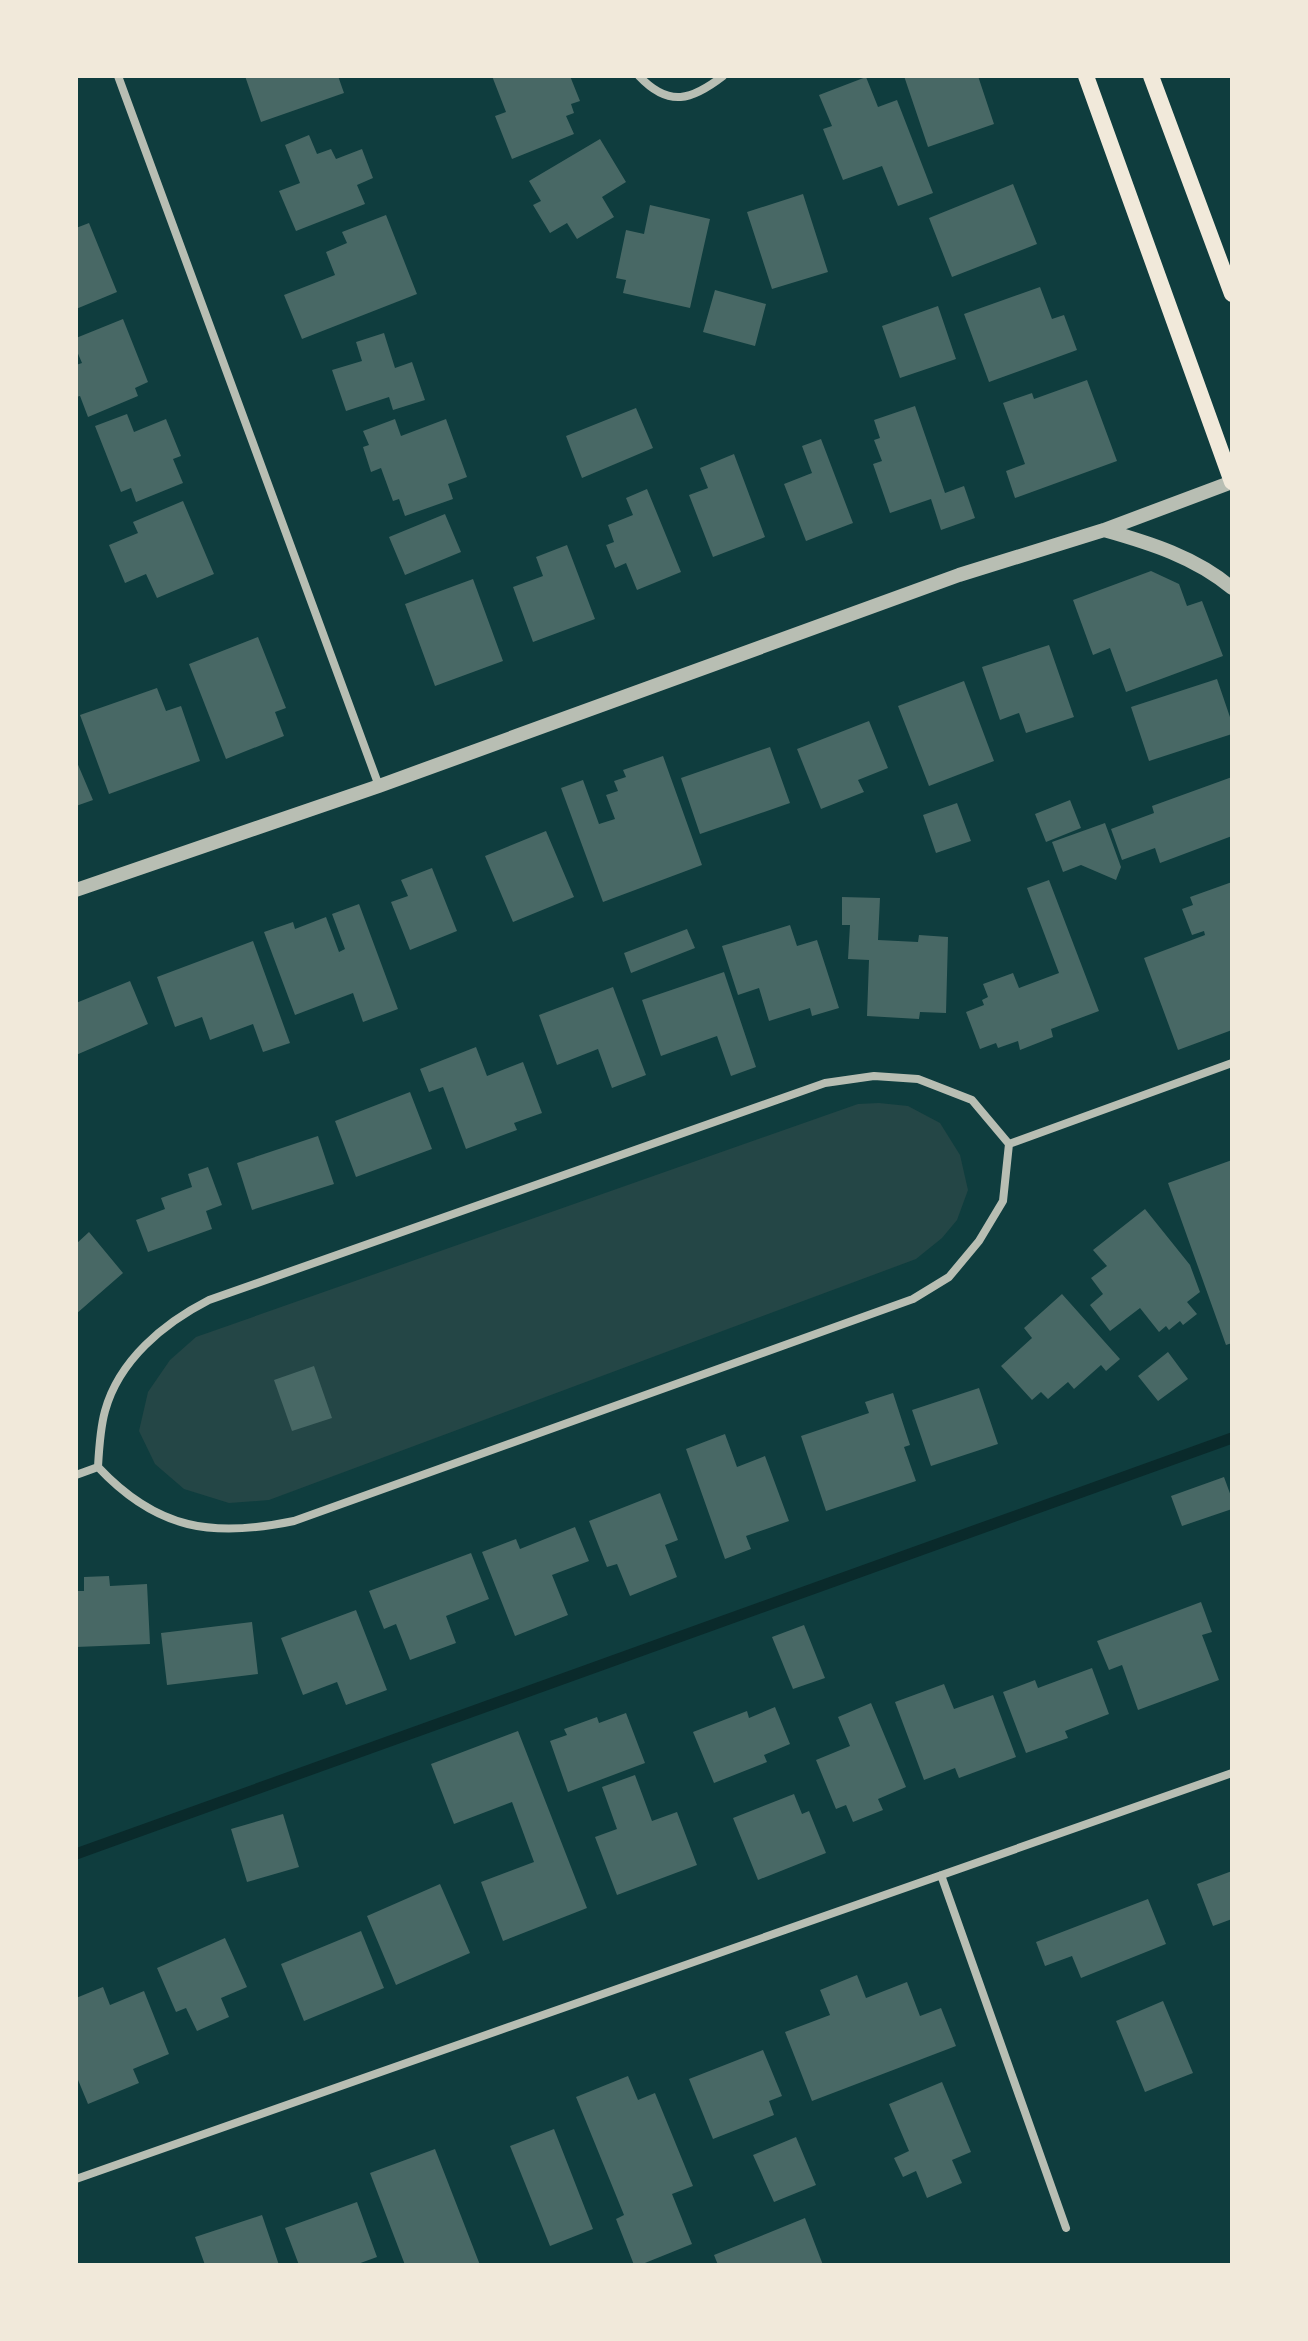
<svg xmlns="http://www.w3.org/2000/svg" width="1308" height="2341" viewBox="0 0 1308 2341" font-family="Manrope,sans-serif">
<rect width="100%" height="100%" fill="#0f3d3e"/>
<path fill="#244646" d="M879 1103 908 1106 940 1123 960 1155 968 1190 957 1220 942 1238 916 1259 269 1500 229 1503 184 1489 155 1464 139 1431 148 1392 170 1360 196 1337 858 1104Z"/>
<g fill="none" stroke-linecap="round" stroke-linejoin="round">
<path stroke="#0a2a2b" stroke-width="11" d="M76 1854 1232 1438"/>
</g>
<path fill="#486865" d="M245 76H338L344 93 261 122Z
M492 76H570L580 101 571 104 574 113 566 116 574 134 512 159 495 116 506 112Z
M904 76H978L994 124 928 147Z
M866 77 878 107 897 100 933 193 898 206 882 166 843 180 823 129 832 126 819 95Z
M309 135 317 154 331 149 336 159 362 149 373 178 357 185 365 204 296 231 279 191 300 183 285 145Z
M600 139 626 182 602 197 614 217 577 239 567 223 550 233 533 205 541 201 529 181Z
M1013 184 1037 244 952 277 929 218Z
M803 194 828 272 772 289 747 212Z
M650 205 710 219 690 308 623 293 626 280 616 278 626 230 644 234Z
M386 215 417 294 302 339 284 295 335 275 326 252 347 243 342 232Z
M89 223 117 292 76 309V228Z
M1040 287 1052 319 1064 315 1077 350 989 382 964 314Z
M715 290 766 304 755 346 703 332Z
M938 306 956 359 900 378 882 326Z
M123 319 148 382 135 388 138 396 88 417 80 396 76 397V365L82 363 76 349V338Z
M384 333 395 368 412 362 425 400 393 410 389 397 346 411 332 370 362 361 356 342Z
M1087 380 1117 461 1015 498 1006 471 1025 464 1003 403 1032 393 1034 399Z
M915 406 945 493 964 486 975 518 941 530 931 499 890 513 873 464 882 461 874 440 880 438 874 420Z
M636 408 653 448 582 478 566 436Z
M127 414 134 432 166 419 181 456 173 459 183 483 136 502 131 488 121 492 95 426Z
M395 419 401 436 446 419 467 477 448 484 453 499 405 516 399 499 393 501 381 468 371 472 363 447 369 445 363 431Z
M821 439 853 523 806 541 784 484 812 473 802 446Z
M734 454 765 537 713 557 689 495 708 488 700 468Z
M647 489 681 572 637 590 626 563 615 568 606 545 614 542 608 525 633 515 626 498Z
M183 501 214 574 157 598 146 574 125 583 109 545 138 533 133 522Z
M445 514 461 552 405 575 389 537Z
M567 545 595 619 533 642 513 587 543 576 536 557Z
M1151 571 1179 584 1187 606 1202 601 1223 656 1126 692 1110 648 1093 655 1073 600Z
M473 579 503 661 435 686 405 604Z
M258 637 286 708 275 712 284 736 226 759 189 664Z
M1049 645 1074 717 1026 733 1019 713 1000 720 982 667Z
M1217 679 1232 723V734L1149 761 1131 707Z
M964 681 994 761 929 786 898 706Z
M157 688 166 711 181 706 200 761 109 794 80 715Z
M869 721 888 768 858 780 864 792 821 809 797 749Z
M770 747 790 803 700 834 681 778Z
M663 756 702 865 603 902 561 788 583 780 599 824 615 819 606 795 618 791 614 781 626 777 623 770Z
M76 760 93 800 76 806Z
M1232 777V836L1160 863 1155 848 1122 860 1111 829 1154 813 1152 806Z
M1070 800 1081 828 1046 842 1035 814Z
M957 803 971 841 936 853 923 815Z
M1105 823 1121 867 1116 880 1081 865 1063 872 1052 842Z
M546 831 574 897 513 922 485 856Z
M432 868 457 931 410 950 391 902 408 896 401 880Z
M1049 880 1099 1011 1051 1029 1053 1037 1020 1050 1018 1041 998 1048 996 1043 980 1049 966 1012 984 1005 982 1000 988 997 983 984 1013 973 1019 988 1059 973 1027 888Z
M1232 882V1030L1178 1050 1144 958 1205 935 1204 931 1192 935 1182 909 1193 905 1190 897Z
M842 897 880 898 878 940 918 942 919 935 948 937 946 1013 920 1012 919 1019 867 1016 869 960 848 959 850 925H842Z
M359 904 398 1009 363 1022 353 993 295 1015 264 932 293 922 295 929 326 917 339 952 345 949 332 914Z
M790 925 797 946 817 940 839 1008 812 1016 810 1008 769 1021 759 988 738 995 722 946Z
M687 929 695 948 631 973 624 953Z
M253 941 290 1043 263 1052 253 1024 210 1040 202 1017 175 1027 157 977Z
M724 972 756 1067 731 1076 717 1036 661 1056 642 1000Z
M130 981 148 1024 76 1055V1003Z
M613 987 646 1075 612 1088 598 1049 557 1065 539 1015Z
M476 1047 487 1076 523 1062 542 1113 514 1123 517 1130 466 1149 443 1087 429 1092 420 1069Z
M410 1092 432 1149 356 1177 335 1121Z
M318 1136 334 1184 252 1210 237 1163Z
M1232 1160V1343L1226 1345 1168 1183Z
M208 1167 222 1205 206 1211 212 1229 148 1252 136 1220 165 1209 161 1198 192 1187 188 1174Z
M1145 1209 1190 1265 1200 1292 1187 1302 1197 1314 1183 1325 1180 1321 1169 1330 1166 1326 1159 1332 1140 1308 1110 1331 1090 1305 1103 1294 1091 1278 1107 1266 1093 1250Z
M89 1232 123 1273 76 1314V1244Z
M1062 1294 1120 1359 1106 1371 1101 1365 1074 1389 1068 1382 1048 1399 1041 1392 1032 1400 1001 1366 1032 1338 1024 1328Z
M1168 1352 1188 1379 1158 1401 1138 1376Z
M314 1366 332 1418 292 1431 274 1380Z
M979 1388 998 1444 931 1466 912 1410Z
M893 1393 910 1445 904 1447 916 1481 826 1511 801 1436 869 1413 865 1402Z
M725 1434 737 1467 765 1456 789 1521 746 1536 751 1549 725 1559 686 1449Z
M1224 1477 1232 1499V1509L1182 1526 1171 1496Z
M660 1493 678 1540 665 1545 677 1577 630 1596 617 1564 607 1567 589 1521Z
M575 1527 589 1561 552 1575 568 1615 515 1636 482 1552 516 1539 520 1549Z
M471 1553 489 1599 446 1616 456 1643 410 1660 396 1624 384 1629 369 1591Z
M109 1576 110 1586 147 1584 150 1644 76 1647V1591H84V1577Z
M1201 1602 1212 1632 1202 1635 1219 1680 1138 1710 1122 1665 1109 1670 1097 1641Z
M356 1610 387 1690 346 1705 337 1682 303 1695 281 1638Z
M252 1622 258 1674 167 1685 161 1633Z
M804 1625 825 1678 793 1689 772 1637Z
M1092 1668 1109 1714 1065 1731 1068 1738 1026 1753 1003 1692 1035 1680 1038 1688Z
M944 1684 954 1709 993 1695 1016 1757 959 1778 955 1768 924 1780 895 1702Z
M871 1703 906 1787 878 1799 883 1810 853 1822 846 1805 836 1809 816 1760 850 1746 838 1717Z
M775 1707 790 1744 764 1755 767 1762 714 1783 693 1732 747 1711 749 1718Z
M626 1713 645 1763 568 1792 550 1741 567 1735 564 1729 597 1717 599 1723Z
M518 1731 587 1908 503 1941 481 1882 534 1862 512 1802 454 1824 431 1764Z
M635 1775 652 1821 677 1812 697 1865 617 1895 595 1837 617 1829 602 1787Z
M794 1794 802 1814 809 1811 826 1853 758 1880 733 1818Z
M283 1814 299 1867 247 1882 231 1829Z
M1232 1871V1919L1213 1926 1197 1884Z
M440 1884 470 1953 396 1985 367 1916Z
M1148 1899 1166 1944 1081 1978 1072 1956 1045 1966 1036 1942Z
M361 1931 384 1988 304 2021 281 1964Z
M225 1938 247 1987 221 1998 229 2017 197 2031 186 2008 176 2012 157 1968Z
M857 1975 866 1998 907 1982 920 2016 941 2008 956 2046 812 2101 785 2032 830 2015 820 1990Z
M103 1987 110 2005 144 1991 169 2054 133 2069 139 2083 88 2104 76 2075V1998Z
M1163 2001 1193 2073 1145 2092 1116 2021Z
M763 2050 782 2096 769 2101 774 2115 713 2139 689 2079Z
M628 2076 638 2100 655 2093 693 2186 672 2194 692 2244 640 2265H634L616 2219 624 2215 576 2097Z
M942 2082 971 2152 952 2160 962 2183 927 2198 916 2171 903 2177 894 2158 909 2151 889 2104Z
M554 2129 593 2229 550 2246 510 2146Z
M796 2137 816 2185 774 2202 753 2155Z
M435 2149 480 2265H405L370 2173Z
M357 2202 377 2257 355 2265H299L285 2228Z
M262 2215 279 2265H205L195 2237Z
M805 2218 823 2265H718L714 2255Z"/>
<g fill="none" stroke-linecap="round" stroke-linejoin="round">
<path stroke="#b8beb3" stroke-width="8" d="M118 76 379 786
M639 76C669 108 692 100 723 76
M874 1076 918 1079 972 1100 1009 1144 1003 1201 979 1241 949 1277 913 1299 294 1521C213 1538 157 1530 98 1467 99 1449 100 1429 105 1411 119 1360 164 1323 209 1300L825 1083Z
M1009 1144 1232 1063
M76 1475 98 1467
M941 1875 1066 2228
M76 2179 1232 1773"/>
<path stroke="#b8beb3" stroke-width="14" d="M1104 530C1150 543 1195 557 1232 588
M76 890 379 786 959 575 1104 530 1232 482"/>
<path stroke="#f1e9da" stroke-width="16" d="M1086 76 1232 482
M1151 76 1232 294"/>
</g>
<rect width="1308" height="2341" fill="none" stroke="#f1e9da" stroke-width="156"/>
</svg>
